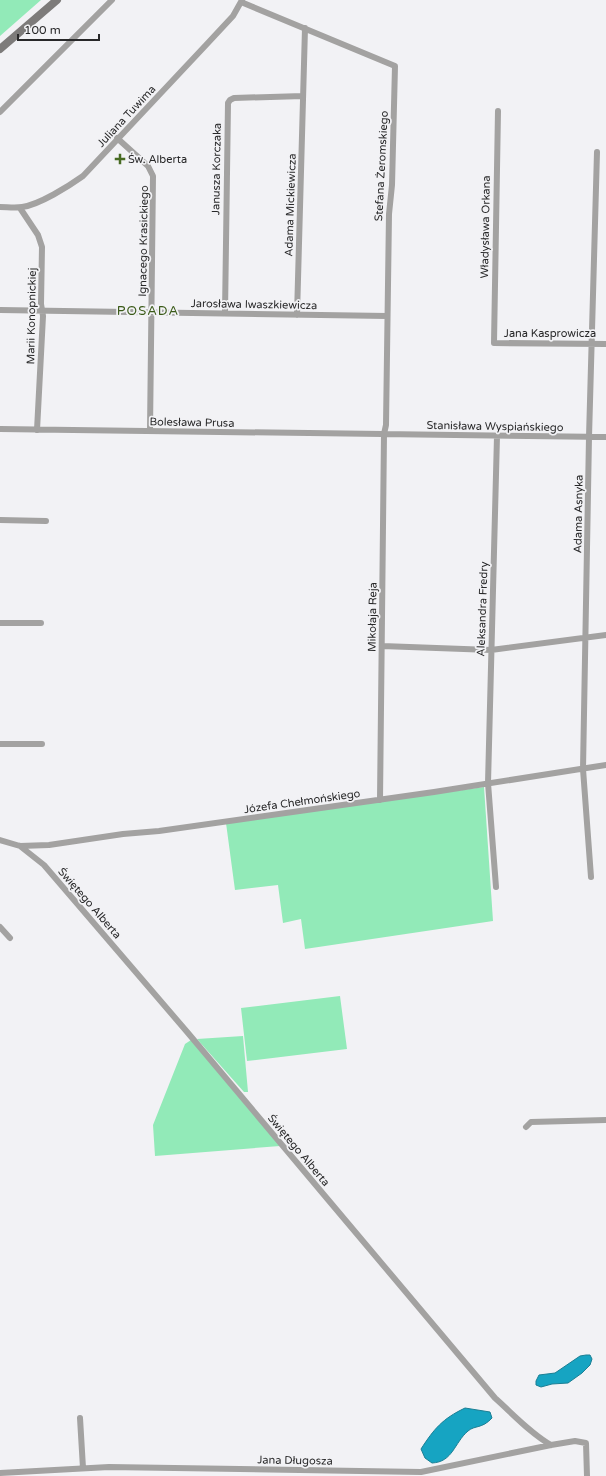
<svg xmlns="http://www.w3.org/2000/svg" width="606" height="1476" viewBox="0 0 606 1476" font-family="'Varela Round',sans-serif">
<rect width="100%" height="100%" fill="#f2f2f5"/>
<path fill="#92eab8" d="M0 0H41L0 36Z
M484 787 493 921 305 949 301 919 283 923 278 885 235 890 226 823Z
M340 996 347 1049 247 1061 241 1008Z
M243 1036 248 1092H244L197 1039Z
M191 1040 280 1146 155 1156 153 1125 185 1044Z"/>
<path fill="#16a4c2" stroke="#1b7f94" d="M586 1355H590L592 1359 590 1365 582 1373 568 1383 552 1384 541 1387 536 1385V1381L539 1375 555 1373 580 1356Z
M465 1408 490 1412 492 1418C482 1429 475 1425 468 1431 454 1443 453 1462 432 1463L425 1458 421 1449C434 1429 442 1419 465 1408Z"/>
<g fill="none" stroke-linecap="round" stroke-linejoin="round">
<path stroke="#a3a2a1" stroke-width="6" d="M241 2 395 66 392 185 389 214 386 425 384 434 380 800
M498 111 494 343 606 344
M0 112 112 0
M117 138 148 166 153 176 150 431
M0 207C7 207 15 208 22 207 39 205 69 186 83 176L206 45 233 16 242 0
M20 208 38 235 42 247 41 304 43 316 37 430
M0 310 387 316
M225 313 228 103 230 100 234 98 303 96
M297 315 305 28
M0 429 606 437
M0 520 46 521
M0 623H41
M382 646 491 650 606 635
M0 744H42
M0 840 20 846 49 845 123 834 159 831 434 792 606 765
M20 846 44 865 188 1033 330 1202 495 1398C513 1414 530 1433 551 1445
M591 877 583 769 589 437 597 152
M496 887 488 783 497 436
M0 927 10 938
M526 1127 531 1122 606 1120
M80 1418 83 1468
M0 1473 109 1467 421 1472 551 1445 575 1441 586 1443 587 1476"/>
<path stroke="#7d7b7a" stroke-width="8" d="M0 49 57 0"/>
</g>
<path fill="#476a22" stroke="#f2f2f5" stroke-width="1.5" d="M118 153h4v4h4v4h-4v4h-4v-4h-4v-4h4z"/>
<g text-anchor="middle" stroke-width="3.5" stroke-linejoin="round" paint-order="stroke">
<g font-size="11" fill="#282829" stroke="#f2f2f5">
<text transform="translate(126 116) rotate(-47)" y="4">Juliana Tuwima</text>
<text transform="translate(381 166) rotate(-87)" y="4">Stefana Żeromskiego</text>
<text transform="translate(216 169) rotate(-89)" y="4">Janusza Korczaka</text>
<text transform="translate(290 205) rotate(-88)" y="4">Adama Mickiewicza</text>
<text transform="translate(485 227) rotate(-89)" y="4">Władysława Orkana</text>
<text transform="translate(143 241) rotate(-89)" y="4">Ignacego Krasickiego</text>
<text transform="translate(254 304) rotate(1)" y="4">Jarosława Iwaszkiewicza</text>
<text transform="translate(31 316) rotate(-89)" y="4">Marii Konopnickiej</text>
<text x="550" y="337">Jana Kasprowicza</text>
<text transform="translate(192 422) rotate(1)" y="4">Bolesława Prusa</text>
<text transform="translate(495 426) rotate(1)" y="4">Stanisława Wyspiańskiego</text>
<text transform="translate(578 514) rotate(-89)" y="4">Adama Asnyka</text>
<text transform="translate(482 609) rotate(-88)" y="4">Aleksandra Fredry</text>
<text transform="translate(372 617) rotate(-89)" y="4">Mikołaja Reja</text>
<text transform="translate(302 801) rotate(-8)" y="4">Józefa Chełmońskiego</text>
<text transform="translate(90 903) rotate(49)" y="4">Świętego Alberta</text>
<text transform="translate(299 1150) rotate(50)" y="4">Świętego Alberta</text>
<text transform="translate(295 1460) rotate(1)" y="4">Jana Długosza</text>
</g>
<g font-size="11" fill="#282829" stroke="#f2f2f5" text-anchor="start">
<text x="128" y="163">Św. Alberta</text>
</g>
<g font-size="13" letter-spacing="1" fill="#3a5a18" stroke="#f2f2f5">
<text x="148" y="315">POSADA</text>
</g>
</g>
<path d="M18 34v6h81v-6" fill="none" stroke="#282829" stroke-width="2"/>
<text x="24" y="34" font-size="12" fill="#282829" stroke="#f2f2f5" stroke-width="3" paint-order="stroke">100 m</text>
</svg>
